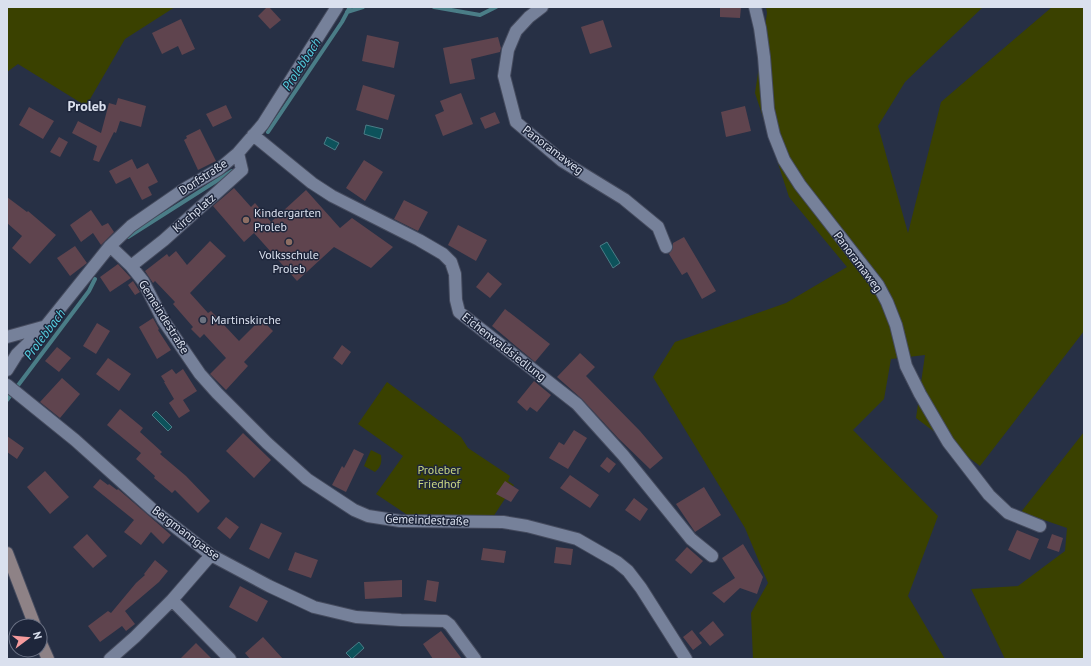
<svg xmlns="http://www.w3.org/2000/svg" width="1091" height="666" viewBox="0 0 1091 666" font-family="'PT Sans',sans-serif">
<rect width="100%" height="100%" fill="#273045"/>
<path fill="#3a4100" d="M7 7H175L125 39 86 106 18 64 7 72Z
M766 7H983L905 82 878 126 908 233 941 102 1052 7H1084V331L980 466 916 418 925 355 891 359 884 399 853 430 938 516 908 596 945 659H753L751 613 768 583 745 528 653 377 675 342 786 303 847 267 789 197 755 93 767 13Z
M387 382 461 437 468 448 510 476 508 481 514 485 493 517 412 518 376 494 403 456 358 424Z
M1084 432V659H1005L971 589 1018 586 1065 551 1067 528 1021 512Z
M371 450 381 455C382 462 381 467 375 472L364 466Z"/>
<path fill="#0d525b" stroke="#4a7d87" d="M366 125 383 129 380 139 364 134Z
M327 137 339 143 335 150 324 144Z
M607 242 620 263 613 268 600 246Z
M156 411 172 427 168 431 152 415Z
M359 642 364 648 352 659 346 653Z"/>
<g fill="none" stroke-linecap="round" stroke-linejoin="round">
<path stroke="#4a7d87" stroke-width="4" d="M434 7 480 15 496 7
M347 12 363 7
M268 132 342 22 350 7
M128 237 232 171
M7 400 74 311 89 291 95 279"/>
</g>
<path fill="#5f444e" d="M267 7H269L281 20 270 29 258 16Z
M720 7H741L740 18 720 17Z
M181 19 195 49 182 55 178 46 162 54 152 33Z
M603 20 612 47 590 54 581 27Z
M367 35 399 42 394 68 362 61Z
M498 37 501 48 500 52 471 59 475 79 450 84 443 48Z
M363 85 395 95 388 120 356 110Z
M461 93 473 124 443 136 435 115 444 111 440 101Z
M118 98 146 106 141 127 120 121 116 133 114 132 99 162 93 160 97 146 72 133 78 121 101 133 109 103 116 105Z
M226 105 232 118 213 127 206 114Z
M745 106 751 131 726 137 721 112Z
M29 107 54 121 43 139 19 125Z
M495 112 500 123 485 129 480 118Z
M200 129 216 161 198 170 184 140 187 138 186 136Z
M59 137 68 142 60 157 50 152Z
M132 159 137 169 148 163 158 182 148 187 152 195 142 200 130 177 116 184 109 171Z
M364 160 383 172 365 201 346 188Z
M234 188 251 207 255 203 271 222 306 190 340 228 352 218 393 247 371 268 334 247 297 281 254 233 244 242 213 206Z
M7 197 27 212 28 211 56 235 30 264 12 248 22 236 7 223Z
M404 200 428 212 418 231 394 219Z
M91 210 102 226 108 223 114 232 101 245 93 233 81 242 70 225Z
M458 225 487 240 476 261 448 245Z
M684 237 716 291 702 299 687 272 682 275 669 254 673 248V243Z
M210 241 226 256 190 293 208 313 211 311 239 341 261 319 273 331 244 362 248 366 226 390 210 374 226 358 204 334 200 338 191 329 193 327 173 304 175 302 155 281 153 283 145 271 167 254 169 257 176 251 187 265Z
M75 246 87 263 70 276 57 258Z
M118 264 131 278 110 292 100 277Z
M488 272 502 284 490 298 476 287Z
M133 281 140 292 135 295 128 285Z
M505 309 550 344 535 362 492 326Z
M153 318 159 329 158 330 171 350 157 359 139 327Z
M97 323 110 331 96 354 83 346Z
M342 345 351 352 342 365 333 358Z
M57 347 71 358 59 372 45 361Z
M580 353 595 367 586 376 640 431 663 458 650 469 618 438 582 399 557 377Z
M108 358 131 374 119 391 96 374Z
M172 369 176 374 183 369 197 391 183 400 190 411 179 418 169 403 174 399 164 382H165L161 376Z
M62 378 80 394 60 418 40 402Z
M534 381 551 395 537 412 530 407 527 411 517 402Z
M120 409 143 428 140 432 162 452 160 454 186 476 210 501 198 513 175 490 172 493 154 478 155 476 136 459 141 453 107 425Z
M574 430 587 438 568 469 549 458 559 442 564 445Z
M243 433 271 460 254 478 226 451Z
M7 436 24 448 17 459 7 452Z
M354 449 364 454 346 492 332 485 342 466 344 468Z
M607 457 616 464 609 473 600 466Z
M45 471 69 497 50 514 27 487Z
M570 475 599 495 590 508 560 488Z
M100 479 108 485 109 484 117 490 118 489 171 535 163 544 151 532 141 545 124 532 134 520 93 487Z
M505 481 519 490 511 502 496 494Z
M704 487 721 515 695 532 676 504Z
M634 498 648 509 640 521 625 510Z
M226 517 239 527 230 539 217 528Z
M261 523 282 533 269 559 249 549Z
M1017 530 1039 539 1030 560 1008 550Z
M87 534 107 556 93 568 73 547Z
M1052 534 1063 538 1059 552 1047 548Z
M743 544 763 577 757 594 740 588 724 603 712 593 735 578 722 558Z
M556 547 573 549 571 565 554 563Z
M687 547 703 561 691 574 675 560Z
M483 548 506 551 504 563 481 560Z
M295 552 318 560 311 578 288 570Z
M155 560 168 571 159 582 125 611 135 624 126 631 122 626 100 642 88 626 108 611 111 613 136 583 145 575 144 574Z
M402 580V597L365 599 364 582Z
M427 580 439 582 436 602 424 600Z
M240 586 268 601 257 622 229 607Z
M713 621 724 635 710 646 699 633Z
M692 630 702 643 693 650 683 637Z
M441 631 462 659H433L423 644Z
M263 637 283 659H250L245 653Z
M196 643 212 659H180Z"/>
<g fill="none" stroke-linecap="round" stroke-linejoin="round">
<g stroke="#454b5e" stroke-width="14">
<path id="street" d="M542 7 529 17 516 31 508 50 504 76 516 122 562 161 624 199 658 227 666 247
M755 7 760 28 764 57 768 109 774 135 784 160 800 185 878 285 887 302 896 325 906 366 920 394 948 442 989 495 1008 513 1040 526
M253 135 312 183 332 196 419 240 443 254 451 262 455 274 456 300 459 312 577 404 623 455 691 539 712 556
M110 246 131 266 143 281 163 320 200 374 217 393 267 443 307 479 354 510 368 516 400 521 503 522 527 526 577 539 617 562 628 571 641 588 686 659
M131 266 164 240 242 170 238 153
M7 337 43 327
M7 370 17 354 45 327 110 246 131 226 186 188 219 169 238 153 263 124 337 7
M7 385 75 440 152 509 211 555 269 586 314 607 356 617 401 620 445 621 450 625 475 659
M172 600 211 555
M110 659 135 637 172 600 230 659"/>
</g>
<g stroke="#454b5e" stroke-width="14">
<path id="secondary" d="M7 553 35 626
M40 641 48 659"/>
</g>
<use href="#street" stroke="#76819a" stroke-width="12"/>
<use href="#secondary" stroke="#8e8286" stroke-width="12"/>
</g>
<g fill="#8d6e63" stroke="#1e263b" stroke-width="1.5">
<circle cx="246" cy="220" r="4"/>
<circle cx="289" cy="242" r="4"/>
</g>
<circle fill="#6b7280" stroke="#1e263b" stroke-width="1.5" cx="203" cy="320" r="4"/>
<g text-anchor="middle" stroke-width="3" stroke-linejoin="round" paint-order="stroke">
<g font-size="12" fill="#dae0ee" stroke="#1e263b">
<text transform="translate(553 150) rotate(37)" y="4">Panoramaweg</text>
<text transform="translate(203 177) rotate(-33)" y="4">Dorfstraße</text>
<text transform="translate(194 213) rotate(-41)" y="4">Kirchplatz</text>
<text transform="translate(858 262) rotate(53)" y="4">Panoramaweg</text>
<text transform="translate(164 317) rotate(58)" y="4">Gemeindestraße</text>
<text transform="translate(504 347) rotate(38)" y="4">Eichenwaldsiedlung</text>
<text transform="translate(427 520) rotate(2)" y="4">Gemeindestraße</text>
<text transform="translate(186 533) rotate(37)" y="4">Bergmanngasse</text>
</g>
<g font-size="12" fill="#dae0ee" stroke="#1e263b" text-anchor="start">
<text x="254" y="217">Kindergarten<tspan x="254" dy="14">Proleb</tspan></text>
<text x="289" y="259" text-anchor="middle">Volksschule<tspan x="289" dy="14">Proleb</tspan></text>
<text x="211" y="324">Martinskirche</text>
</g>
<g font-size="12" fill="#cbd881" stroke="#1e263b">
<text x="439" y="474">Proleber<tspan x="439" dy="14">Friedhof</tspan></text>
</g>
<g font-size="13" font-style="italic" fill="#56d2e4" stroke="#1e263b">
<text transform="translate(301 64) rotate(-57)" y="5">Prolebbach</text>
<text transform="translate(44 334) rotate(-53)" y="5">Prolebbach</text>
</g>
<g font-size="14" font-weight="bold" fill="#dae0ee" stroke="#1e263b">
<text x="87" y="111">Proleb</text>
</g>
</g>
<rect width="1091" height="666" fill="none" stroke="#dae0ee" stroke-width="16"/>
<g transform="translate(28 638) rotate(74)"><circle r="19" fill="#1e263b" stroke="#697083"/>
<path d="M0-3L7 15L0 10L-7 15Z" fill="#f59b9d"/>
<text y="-6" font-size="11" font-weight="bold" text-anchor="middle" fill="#dae0ee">N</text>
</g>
</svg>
